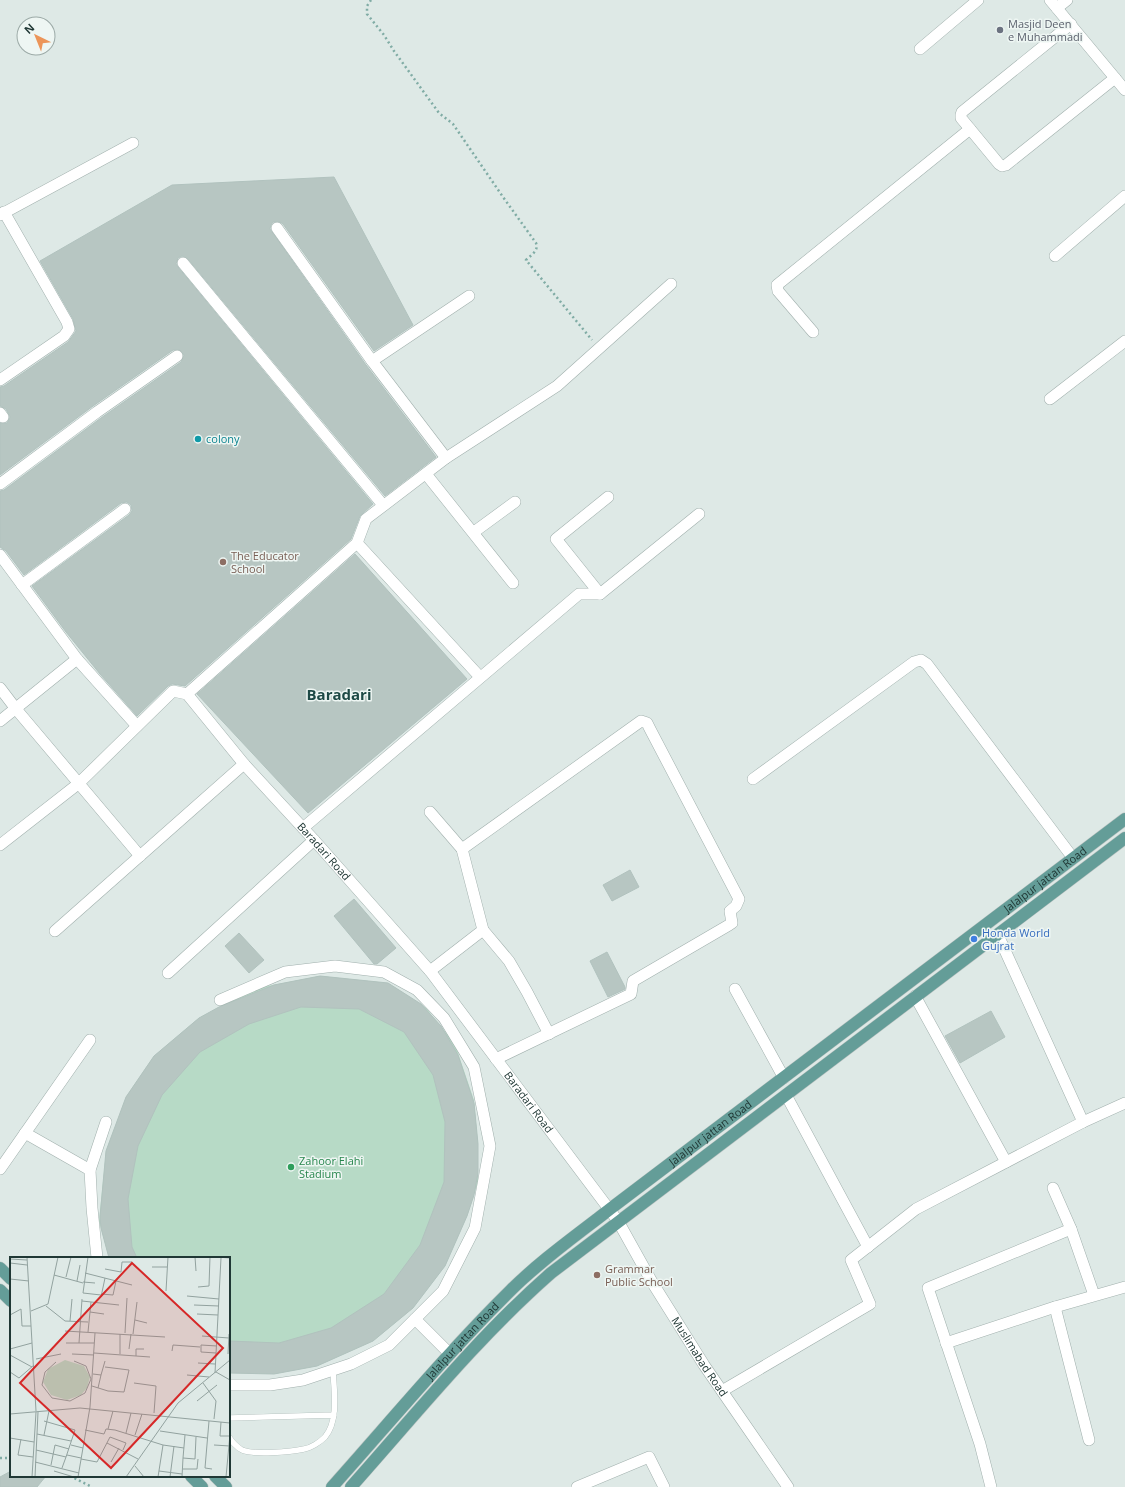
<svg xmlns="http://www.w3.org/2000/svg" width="1125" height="1487" viewBox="0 0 1125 1487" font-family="'Open Sans',sans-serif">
<rect width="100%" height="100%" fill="#dee9e6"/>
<path fill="#b7dac6" d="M320 976 388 983 426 1008 455 1044 474 1100 478 1144V1182L467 1216 445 1266 413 1308 373 1341 317 1366 274 1374 229 1373V1258H109L99 1221 106 1151 126 1097 154 1056 199 1018 252 989Z"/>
<path fill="#b7c6c2" stroke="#b1c2be" d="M334 177 413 325 374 351 283 224 280 222H273L271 225 270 229 366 365 436 457 385 496 188 259 182 256 178 258 176 264 178 267 373 504 360 516 351 539 185 686 172 684 168 686 137 716 100 674 66 632 32 586 129 515 132 511 131 505 127 502 121 503 24 575 6 551 0 547V491L4 490 101 418 181 362 184 355 180 350H173L93 406 0 475V423H7L10 417 6 409 0 406V387L4 386 68 342 76 331 73 319 40 261 172 185Z
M355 554 467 679 308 813 197 694Z
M630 870 639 887 612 901 603 885Z
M354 899 396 948 377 964H374L334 916Z
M239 933 264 960 249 973 225 946Z
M607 952 625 987V989L608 997 590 961Z
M320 976 388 983 421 1004 441 1026 458 1055 474 1103 478 1144V1173L474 1195 467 1216 445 1266 413 1308 373 1341 317 1366 274 1374 229 1373V1341L279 1343 331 1328 384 1294 420 1245 444 1182 445 1122 433 1075 404 1032 359 1009 301 1007 249 1024 200 1052 162 1095 138 1146 128 1199 132 1247 137 1258H109L101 1228 100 1217 106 1151 126 1097 154 1056 199 1018 219 1007 274 985Z
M991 1011 1005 1037 960 1063 945 1036Z
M11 1471V1476H46L37 1487H0V1477Z"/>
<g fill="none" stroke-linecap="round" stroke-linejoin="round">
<g stroke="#a1b0ad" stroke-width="6">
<path id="lane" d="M229 1418 334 1415
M229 1437C232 1442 237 1447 242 1450 254 1455 290 1452 304 1449 311 1448 320 1442 325 1437 339 1420 334 1391 333 1370"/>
</g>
<g stroke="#a1b0ad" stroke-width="12">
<g id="street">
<path d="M1050 0 1125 90"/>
<path d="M1057 8 1067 0"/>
<path d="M1071 24 962 112 961 115V118L999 164 1002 166 1006 165 1115 78"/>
<path d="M920 49 978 0"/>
<path d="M0 215 133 143"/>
<path d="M277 228 372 361 446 458"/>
<path d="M1055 256 1125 196"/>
<path d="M183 263 383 505"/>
<path d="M813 332 778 291 777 285 970 129"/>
<path d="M372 361 469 296"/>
<path d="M0 380 64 336 69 329 67 322 4 212"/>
<path d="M1050 399 1125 341"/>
<path d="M0 413 3 417"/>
<path d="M426 474 513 583"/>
<path d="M0 484 97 412 177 356"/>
<path d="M474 532 515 502"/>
<path d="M357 543 480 677"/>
<path d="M0 555 77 659 137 726"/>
<path d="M22 585 125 509"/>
<path d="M600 594 556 539 608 497"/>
<path d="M0 688 16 709 140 856"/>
<path d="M187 694 357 543 366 519 446 458 557 386 671 284"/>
<path d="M0 721 77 659"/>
<path d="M753 779 914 662 921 660 927 664 1073 858"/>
<path d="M303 828 579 594H600L699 514"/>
<path id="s1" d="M0 845 78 784 173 691 187 694 244 764 314 840 430 971 618 1221 652 1282 704 1365 788 1487"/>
<path d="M462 849 641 721 647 723 650 729 739 899 736 906 730 911 732 923 729 925 633 981 631 994 496 1059"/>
<path d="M483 930 509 961 527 992 549 1034"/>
<path d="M55 931 244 764"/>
<path d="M998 935 1083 1122"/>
<path d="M430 971 483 930 462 849 430 812"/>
<path d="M168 973 314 840"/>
<path d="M735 989 784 1078"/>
<path d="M915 996 1006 1162"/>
<path d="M220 1000 285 972 335 966 384 972 417 990 444 1018 474 1067 490 1146 475 1228 443 1291 389 1345 351 1364 303 1380 270 1385H229"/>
<path d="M786 1095 868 1247"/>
<path d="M25 1133 90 1170"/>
<path d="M0 1169 90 1040"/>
<path d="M1053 1188 1071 1229"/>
<path d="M97 1258 92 1208 90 1170 106 1122"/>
<path d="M1055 1307 1089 1440"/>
<path d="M415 1319 450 1354"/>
<path d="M946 1343 1055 1307 1125 1287"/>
<path d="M722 1391 870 1304 851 1260 916 1209 1083 1122 1125 1103"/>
<path d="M577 1487 649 1457 664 1487"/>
<path d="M991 1487 980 1444 928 1288 1071 1229 1094 1295"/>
</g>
</g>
<g stroke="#bcc3c2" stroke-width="13">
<g id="primary">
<path d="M0 1268 11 1279"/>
<path d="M0 1290 11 1301"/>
<path d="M191 1476 202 1487"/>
<path d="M215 1476 226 1487"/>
<path id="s2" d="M332 1487C391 1421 448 1352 511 1290 541 1260 577 1235 610 1209L1125 819"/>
<path d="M351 1487C416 1414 478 1337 551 1273L1125 838"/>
</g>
</g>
<path stroke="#80aca5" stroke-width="2.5" stroke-dasharray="2 3" stroke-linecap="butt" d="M371 0 367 6V14L384 35 394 51 439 113 453 124 503 197 536 243C539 251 531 255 526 260L592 340
M0 1458H11
M70 1476 92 1487"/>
<use href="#lane" stroke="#fff" stroke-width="5.5"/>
<use href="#street" stroke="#fff" stroke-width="11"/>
<use href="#primary" stroke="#649d98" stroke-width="12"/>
</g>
<circle fill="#6b7280" stroke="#eef6f3" stroke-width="1.5" cx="1000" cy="30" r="4"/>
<circle fill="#0f9aa8" stroke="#eef6f3" stroke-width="1.5" cx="198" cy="439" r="4"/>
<g fill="#8d6e63" stroke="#eef6f3" stroke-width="1.5">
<circle cx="223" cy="562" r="4"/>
<circle cx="597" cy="1275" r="4"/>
</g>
<circle fill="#3f7fe0" stroke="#eef6f3" stroke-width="1.5" cx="974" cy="939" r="4"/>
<circle fill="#2e9e5b" stroke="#eef6f3" stroke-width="1.5" cx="291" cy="1167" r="4"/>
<g text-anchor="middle" stroke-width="3" stroke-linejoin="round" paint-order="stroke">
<g font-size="11" fill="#5b616d" stroke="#eef6f3" text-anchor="start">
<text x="1008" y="28">Masjid Deen<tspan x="1008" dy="13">e Muhammadi</tspan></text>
</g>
<g font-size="11" fill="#0d838f" stroke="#eef6f3" text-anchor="start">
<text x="206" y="443">colony</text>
</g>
<g font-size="11" fill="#785e54" stroke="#eef6f3" text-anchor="start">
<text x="231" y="560">The Educator<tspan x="231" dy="13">School</tspan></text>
<text x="605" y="1273">Grammar<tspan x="605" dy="13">Public School</tspan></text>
</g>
<g font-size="11" fill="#203835" stroke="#eef6f3">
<text dy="4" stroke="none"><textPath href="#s1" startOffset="455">Baradari Road</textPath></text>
<text dy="4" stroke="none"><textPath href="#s2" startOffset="940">Jalalpur jattan Road</textPath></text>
<text dy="4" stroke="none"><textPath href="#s1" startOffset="779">Baradari Road</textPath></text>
<text dy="4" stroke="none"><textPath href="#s2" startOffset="520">Jalalpur jattan Road</textPath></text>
<text dy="4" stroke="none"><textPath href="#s2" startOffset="196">Jalalpur jattan Road</textPath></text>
<text dy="4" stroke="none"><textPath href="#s1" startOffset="1086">Muslimabad Road</textPath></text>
</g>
<g font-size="11" fill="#366cbe" stroke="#eef6f3" text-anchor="start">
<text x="982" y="937">Honda World<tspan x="982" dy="13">Gujrat</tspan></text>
</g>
<g font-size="11" fill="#27864d" stroke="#eef6f3" text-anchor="start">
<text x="299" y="1165">Zahoor Elahi<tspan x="299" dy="13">Stadium</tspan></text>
</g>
<g font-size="15" font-weight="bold" fill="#1d4945" stroke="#eef6f3">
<text x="339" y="700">Baradari</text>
</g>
</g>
<g transform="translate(10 1257)">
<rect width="220" height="220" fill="#dee9e6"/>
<path d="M55 103 74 109 80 120 77 131 71 138 57 143 41 138 33 125 38 112Z" fill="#b7dac6"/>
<path fill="none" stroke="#92a29f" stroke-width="1" d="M17 0 26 154M78 0 73 36 91 38M185 0 186 14M207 0 220 1M0 2 17 3M0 6 17 8M142 10H157M95 12 111 15 112 5H122M75 16 122 28M44 18 73 26M56 20 61 0M0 22 19 24M67 24 70 8M73 25 85 26M188 30 199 29 200 0M156 34 158 0M91 37 103 38 106 24M177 39 209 42M91 40 95 21M72 44 109 48M184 48 209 49M36 49 55 64 78 65M21 54 38 47 48 0M80 55 94 57M187 57 208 58M0 58 11 52 12 69H21M125 63 137 66M60 64 62 42M55 74 155 80M78 75 81 45M115 76 117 41M123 77 127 45M192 79 219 81M56 86H84M69 86 72 42M0 92 22 86M119 92 121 77M162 94 163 88 190 90M84 96 140 100M206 96 191 95V88L207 89M62 97 84 98M110 97V77M218 97 219 77M0 98 22 110M126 99V92H134M26 102 51 97M46 105 35 115 32 128 42 141 60 144 75 136 81 122 76 109 64 104M188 106 205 107M0 115 9 121 24 108M206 115 220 123M205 116 211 1M83 117 91 118 95 104M177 118 199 120M124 126 146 129 144 156M193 126 206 144 204 162M82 129 98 134 114 135 119 113 95 110M88 131 91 118M187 144 207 128M0 157 70 151 220 166M34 164 65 173 56 200M199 164 195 211 202 212M211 165 210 179H219M98 172 103 154M75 173 94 177 96 172 105 173 153 188M150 174 197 181M116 176 121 156M27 177 61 184M34 178 39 154M125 178 132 157M175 178 173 201 185 202 186 180M0 181 24 185M11 182 8 198 23 200M97 186 128 202M61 188 73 191M204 188 220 189M26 193 56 200 52 211M57 198 71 201M71 202 87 205 100 180 116 186 113 193M25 205 69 216M101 205 109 191M41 208 45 188 59 192M125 209 134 220M173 212H187L188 202M44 214 64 220M149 214 172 217M22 220 26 155M25 220 28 155M68 220 80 150 85 76M116 220 168 146 220 103M148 220 153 188 174 191M160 220 164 189M172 220 173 201M216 220 220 177"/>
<path fill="#d62828" fill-opacity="0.15" stroke="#d62828" stroke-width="2" d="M122 6 213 91 101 211 10 126Z"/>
<rect width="220" height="220" fill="none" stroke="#203835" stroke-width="2"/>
</g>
<g transform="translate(36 36) rotate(317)"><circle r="19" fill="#eef6f3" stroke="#9caaa7"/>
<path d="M0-3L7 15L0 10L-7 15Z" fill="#ec9559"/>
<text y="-6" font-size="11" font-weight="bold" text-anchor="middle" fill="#203835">N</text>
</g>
</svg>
